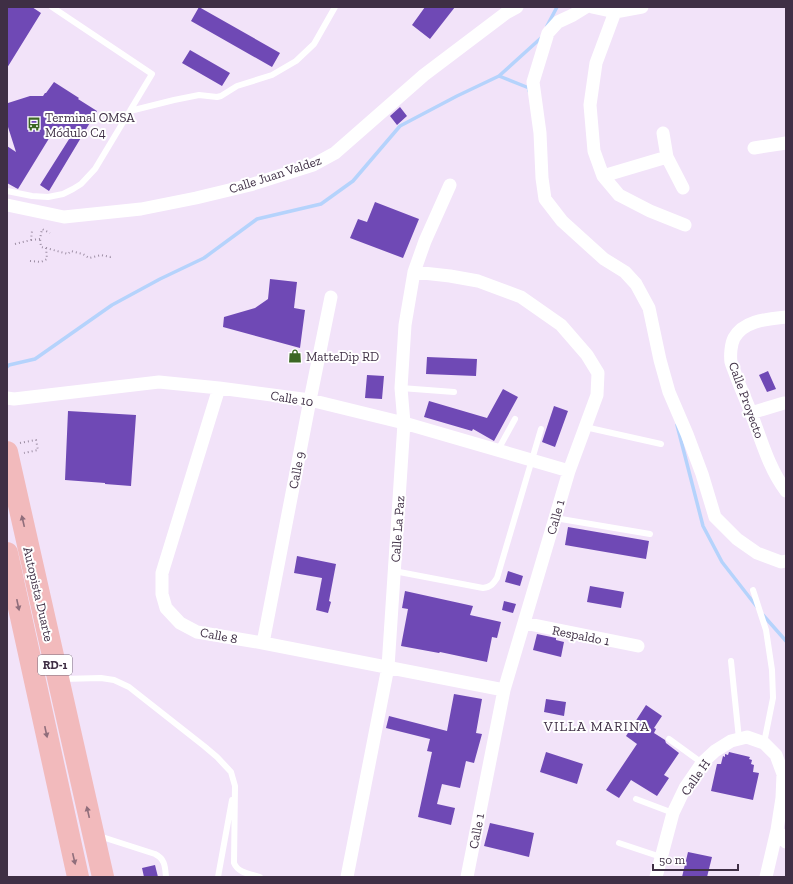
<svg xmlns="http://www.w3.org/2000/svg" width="793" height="884" viewBox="0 0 793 884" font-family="'Zilla Slab',serif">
<rect width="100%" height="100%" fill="#f2e3f9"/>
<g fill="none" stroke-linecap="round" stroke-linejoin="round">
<path stroke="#b5d3fc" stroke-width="3.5" d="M547 26 557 7
M499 76 529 88V91
M7 367 9 365 35 359 112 305 160 279 204 258 257 219 321 204 353 181 400 126 457 96 499 76 541 38
M677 425 703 526 722 562 757 607
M763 615 786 641"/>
</g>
<path fill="#6f49b5" d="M7 7H32L41 13 7 68Z
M199 7 280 53 272 67 191 21Z
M425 7H455L430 39 412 25Z
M190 50 230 73 222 86 182 63Z
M54 82 79 98 78 99 97 111 49 191 40 185 71 136 56 127 18 189 16 188 7 183V146L16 152 8 127V103L30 96H43L45 93H46Z
M400 107 407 116 397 125 390 116Z
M375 202 419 219 403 258 350 238 358 219 367 222Z
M270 279 297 282 294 308 305 310 300 348 223 327 224 317 255 308 268 299Z
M427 357 477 359 476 376 426 374Z
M768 371 776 389 767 392 759 375Z
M367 375 384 376 382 399 365 398Z
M503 389 518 397 494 441 473 429 472 431 424 417 429 401 487 418Z
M554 406 568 411 555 447 542 442Z
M68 411 136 415 131 486 105 484V483L65 480Z
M568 527 649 541 646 559 565 545Z
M297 556 336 564 329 601 331 602 328 613 316 610 322 578 294 573Z
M508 571 523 576 520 586 505 582Z
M590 586 624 592 621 608 587 602Z
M405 591 473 606 470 615 501 622 497 638 492 637 487 662 440 652 439 653 401 646 408 609 402 608Z
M504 601 516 604 513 613 502 610Z
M537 634 556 638V640L564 642 561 657 533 650Z
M454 694 482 699 476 733 482 734 474 763 466 761 460 788 442 784 437 804 455 808 451 825 418 817 432 752 427 751 430 739 386 728 389 716 447 731Z
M546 699 566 702 564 716 544 712Z
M646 705 662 716 654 728 656 729 654 733 665 740 666 743 679 753 664 775 669 778 657 796 631 780 619 798 606 790 637 744 626 736Z
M546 752 583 764 577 784 540 772Z
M729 752 750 757 749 759 752 760 751 764 754 765 753 772 759 773 753 800 711 791 717 764H721L723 756 725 757V754L728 755Z
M490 823 534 833 529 857 484 846Z
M688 852 712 857 707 877H682Z
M155 865 158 877H144L142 868Z"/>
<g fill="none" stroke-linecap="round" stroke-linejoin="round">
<path stroke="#9e8fa5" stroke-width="2" stroke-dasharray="1 3" stroke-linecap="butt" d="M31 240 40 239 42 229 50 233
M15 244 31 240 32 231
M46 248 68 254 71 251 83 254 89 258 101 255 110 257 113 256
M30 261 41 262 47 259 46 248 41 247 40 239
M20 443 36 440 38 450 24 453"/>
<path stroke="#fff" stroke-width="6" d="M130 111 174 100 199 95 217 97 221 96 237 86 272 75 296 61 314 44 335 7
M7 191 32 196 48 197 63 194 73 189 81 184 95 169 152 74 52 7
M401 388 454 392
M585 427 661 444
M498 450 515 419
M555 518 650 534
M394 571 483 588C491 587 493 584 497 578L541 429
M753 590 766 630 772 670 773 698 764 743
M731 661 739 739
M62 679 101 678 114 680 129 687 204 746 217 757 231 772 235 786 234 863C238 873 250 874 260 877
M669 739 702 763
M636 799 673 813
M99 836 155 854C165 859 165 866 166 877
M619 843 661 857
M218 877 232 800"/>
<path stroke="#fff" stroke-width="13" d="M586 7 573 15 558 22 548 33 533 82 540 133 542 178 545 199 562 221 604 259 625 272 636 284 649 308 660 360 669 392 687 434 702 474 715 517 737 539 757 553 781 562 786 561
M592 7 615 12 642 7
M615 12 596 63 590 105 594 151 603 176 619 195 650 211 685 225
M663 133 667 157 683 188
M754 148 786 143
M603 176 667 157
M7 205 64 217 141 209 196 198 250 185 313 165 335 153 424 75 506 13 517 7
M414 272 450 276 478 281 521 297 561 325 587 355 598 373 597 395 569 471 504 690 467 877
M786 317C768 319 744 320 734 338 731 344 730 355 731 362 732 366 734 370 735 373 740 387 746 400 751 413 761 439 769 469 786 491
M219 388 162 573V594L166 608 180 623 197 632 263 643 504 690
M7 398 14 399 159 382 219 388 310 400 404 423 569 471
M751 413 784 403
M524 623 638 646
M263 643 310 400 331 297
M777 830 786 842
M347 877 388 667 404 423 401 388 405 325 414 272 425 241 450 185
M656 877 673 813 685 788 702 763 715 751 731 741 747 737 764 743 776 755 783 774 782 798 777 830 766 877"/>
<path stroke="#f2babc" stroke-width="22" d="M7 452 103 877
M7 553 78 877"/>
</g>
<defs><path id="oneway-solid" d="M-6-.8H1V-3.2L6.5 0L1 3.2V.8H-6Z"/></defs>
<g fill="#906e7b">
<use href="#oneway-solid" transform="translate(23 521) rotate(-103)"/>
<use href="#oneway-solid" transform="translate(18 605) rotate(78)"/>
<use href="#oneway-solid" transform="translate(46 732) rotate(78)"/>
<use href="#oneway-solid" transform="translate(88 812) rotate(-103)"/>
<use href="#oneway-solid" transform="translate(74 859) rotate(77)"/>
</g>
<defs>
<g id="bus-bare" transform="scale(1.08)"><path d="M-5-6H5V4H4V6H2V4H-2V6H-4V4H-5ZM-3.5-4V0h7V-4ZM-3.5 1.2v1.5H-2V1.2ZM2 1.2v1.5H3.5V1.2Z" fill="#3c6724" stroke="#fff" stroke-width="2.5" paint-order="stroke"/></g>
<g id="shop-bare" transform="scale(1.08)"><path d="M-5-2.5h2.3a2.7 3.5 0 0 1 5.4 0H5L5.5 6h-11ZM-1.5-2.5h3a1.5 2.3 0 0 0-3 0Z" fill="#3c6724" stroke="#fff" stroke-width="2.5" paint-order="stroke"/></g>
</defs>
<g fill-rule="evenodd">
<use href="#bus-bare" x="34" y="124"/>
<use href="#shop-bare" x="295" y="356"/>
</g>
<g text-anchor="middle" stroke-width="4" stroke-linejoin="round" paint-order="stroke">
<rect fill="#fff" stroke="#796d7d" stroke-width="1" x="38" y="655" width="34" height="20" rx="3"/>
<g font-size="12" font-weight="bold" fill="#3f2f45">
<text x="55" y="669">RD-1</text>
</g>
<g font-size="13" fill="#3f2f45" stroke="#fff" text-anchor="start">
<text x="45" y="122">Terminal OMSA<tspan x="45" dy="15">Módulo C4</tspan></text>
<text x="306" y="361">MatteDip RD</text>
</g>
<g font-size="13" fill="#3f2f45" stroke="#fff">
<text transform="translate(275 174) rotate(-18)" y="5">Calle Juan Valdez</text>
<text transform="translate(292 398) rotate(9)" y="5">Calle 10</text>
<text transform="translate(747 400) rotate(70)" y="5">Calle Proyecto</text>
<text transform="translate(296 470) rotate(-79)" y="5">Calle 9</text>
<text transform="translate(555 517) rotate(-74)" y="5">Calle 1</text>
<text transform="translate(397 529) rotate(-86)" y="5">Calle La Paz</text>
<text transform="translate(39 594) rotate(77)" y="5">Autopista Duarte</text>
<text transform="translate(219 635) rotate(11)" y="5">Calle 8</text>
<text transform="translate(581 635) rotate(11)" y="5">Respaldo 1</text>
<text transform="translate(695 777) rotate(-55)" y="5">Calle H</text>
<text transform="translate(476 831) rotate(-79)" y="5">Calle 1</text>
</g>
<g font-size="14" letter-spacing="1" fill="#3f2f45" stroke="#fff">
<text x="597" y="731">VILLA MARINA</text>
</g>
</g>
<rect width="793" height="884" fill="none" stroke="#3f2f45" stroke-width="16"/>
<path d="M653 864v6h85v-6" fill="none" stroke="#3f2f45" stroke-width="2"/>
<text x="659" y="864" font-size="12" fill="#3f2f45" stroke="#ffffff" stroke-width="3" paint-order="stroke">50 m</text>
</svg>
